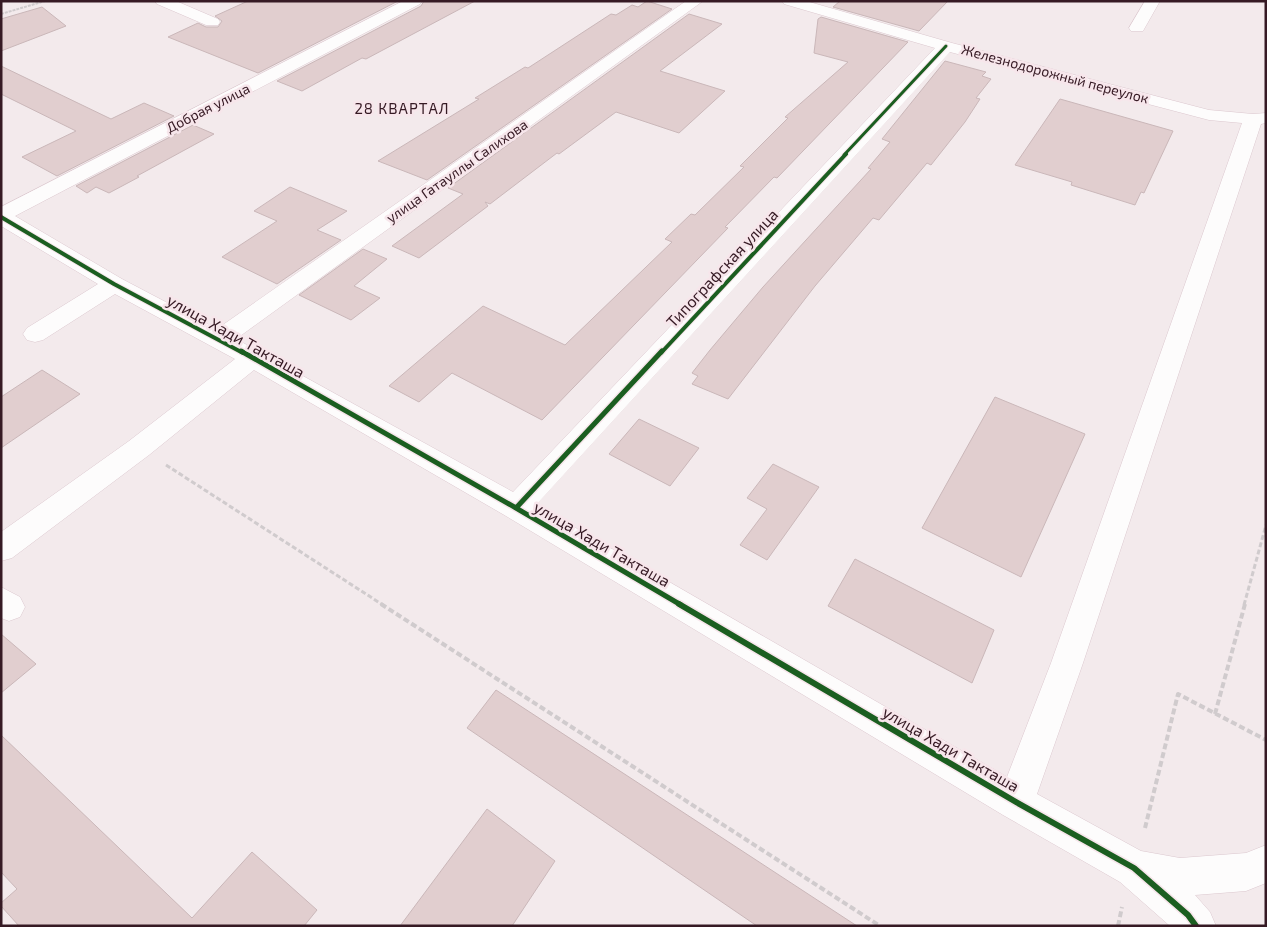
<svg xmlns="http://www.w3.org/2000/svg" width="1267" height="927" viewBox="0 0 1267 927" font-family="'Exo 2',sans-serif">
<rect width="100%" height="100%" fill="#f3eaec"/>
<path fill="#e1cecf" stroke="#cab7b9" d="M248 1H398L258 73 168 37 198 23 206 27H218L222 21 215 16Z
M424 1H475L366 59 362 58 302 91 277 81 421 6Z
M647 1 672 9 427 180 378 161 479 99 475 98 525 67 528 68 611 14 616 15 632 5 638 7Z
M840 1H948L919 31 833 7Z
M42 7 66 26 1 51V19Z
M689 14 722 24 660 71 725 91 679 133 616 112 559 154 557 153 490 204 485 202 488 206 419 258 392 246 463 194 448 188Z
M821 17 908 42 777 178 774 177 725 227 728 228 542 420 452 373 419 402 389 386 483 306 565 345 672 242 665 239 691 214 695 215 744 167 740 166 788 118 785 117 848 62 814 53 818 19Z
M945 61 986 72 982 76 991 79 976 98 980 99 965 122 931 165 927 163 879 220 873 218 815 286 728 399 692 384 698 376 692 373 710 350 763 287 871 169 868 168 890 142 882 139Z
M1 66 111 119 144 103 174 116 57 176 22 157 76 131 1 94Z
M1060 99 1173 131 1144 193 1141 192 1135 205 1071 185 1072 182 1015 165Z
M193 125 214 134 137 176 139 177 109 193 96 187 87 193 76 186Z
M290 187 347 211 317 230 341 240 277 284 222 257 277 221 254 211Z
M363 249 387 259 354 286 380 298 351 320 299 295Z
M42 370 80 394 1 448V397Z
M995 397 1085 434 1021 577 922 528Z
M639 419 699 448 670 486 609 454Z
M773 464 819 487 767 560 740 545 767 509 747 498Z
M855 559 994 630 972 683 828 606Z
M1 634 36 664 1 693Z
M496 690 857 926H757L467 728Z
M1 735 192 918 252 852 317 910 304 926H19L1 906V903L17 889 1 872Z
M487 809 555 861 512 926H400Z"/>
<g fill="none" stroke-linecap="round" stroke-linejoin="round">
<g stroke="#dcc8cf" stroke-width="1">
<path id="minor" d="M155 1H176L218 19 220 22 218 25H206L157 4Z
M403 1H422L420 4 15 216 122 279 217 329 686 1H703L236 339 513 492 935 48 784 4 782 1H806L952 43 1209 110 1253 114 1266 113V123L1261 124 1083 663 1037 794 1141 851 1180 858 1246 853 1266 845V883L1246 891 1195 895 1210 912 1216 926H1170L1120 882 1003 815 506 516 254 370 149 455 12 558 1 561V532L129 441 235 359 115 294 43 340 35 342 27 340 23 334 27 328 98 284 1 226V207ZM950 52 1209 120 1242 123 1051 663 1007 777 536 505Z
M1145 1H1160L1143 31H1131L1129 28Z
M1 587 20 597 25 607 20 617 9 621 1 618Z"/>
</g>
<path stroke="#d0cbcd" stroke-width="2" stroke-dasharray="3 1" stroke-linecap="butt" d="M1 14 45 1"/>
<path stroke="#d0cbcd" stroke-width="3" stroke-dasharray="5 2.5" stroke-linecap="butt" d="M166 465 383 605
M1244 605 1266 525"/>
<path stroke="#d0cbcd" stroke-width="4" stroke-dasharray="6 3" stroke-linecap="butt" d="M381 604 880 926
M1215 714 1245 604
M1145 828 1178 694 1266 740
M1118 926 1122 907"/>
<use href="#minor" fill="#fdfcfc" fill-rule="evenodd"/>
<g stroke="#f7e6eb" stroke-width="5">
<path id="cycleway-far3" d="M844 155 946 46"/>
</g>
<g stroke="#f7e6eb" stroke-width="6">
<path id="cycleway-far2" d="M1 217 114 284 243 353
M661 353 846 154"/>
</g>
<g stroke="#f7e6eb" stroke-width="8">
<path id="cycleway-far1" d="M241 351 516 508 681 605
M516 508 662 351"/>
</g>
<g stroke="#f7e6eb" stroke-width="9">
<path id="cycleway" d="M679 604 1016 802 1134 868 1188 915 1196 926"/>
</g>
<use href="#cycleway-far3" stroke="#1b5e20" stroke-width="3"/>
<use href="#cycleway-far2" stroke="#1b5e20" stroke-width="4"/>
<use href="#cycleway-far1" stroke="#1b5e20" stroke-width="5"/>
<use href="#cycleway" stroke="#1b5e20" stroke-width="6"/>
</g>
<g text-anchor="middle" stroke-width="5" stroke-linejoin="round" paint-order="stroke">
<g font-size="14" fill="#361a24" stroke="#f7e6eb">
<text transform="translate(1055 74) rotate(15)" y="5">Железнодорожный переулок</text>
<text transform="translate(208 108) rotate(-27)" y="5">Добрая улица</text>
<text transform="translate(457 171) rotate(-35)" y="5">улица Гатауллы Салихова</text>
</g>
<g font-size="15" letter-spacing="1" fill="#361a24" stroke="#f7e6eb">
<text x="402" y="114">28 КВАРТАЛ</text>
</g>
<g font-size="16" fill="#361a24" stroke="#f7e6eb">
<text transform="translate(722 268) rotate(-47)" y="6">Типографская улица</text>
<text transform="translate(236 336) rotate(29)" y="6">улица Хади Такташа</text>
<text transform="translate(602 544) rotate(30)" y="6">улица Хади Такташа</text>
<text transform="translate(951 749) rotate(30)" y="6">улица Хади Такташа</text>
</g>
</g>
<rect width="1267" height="927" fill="none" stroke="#361a24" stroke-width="5"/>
</svg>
